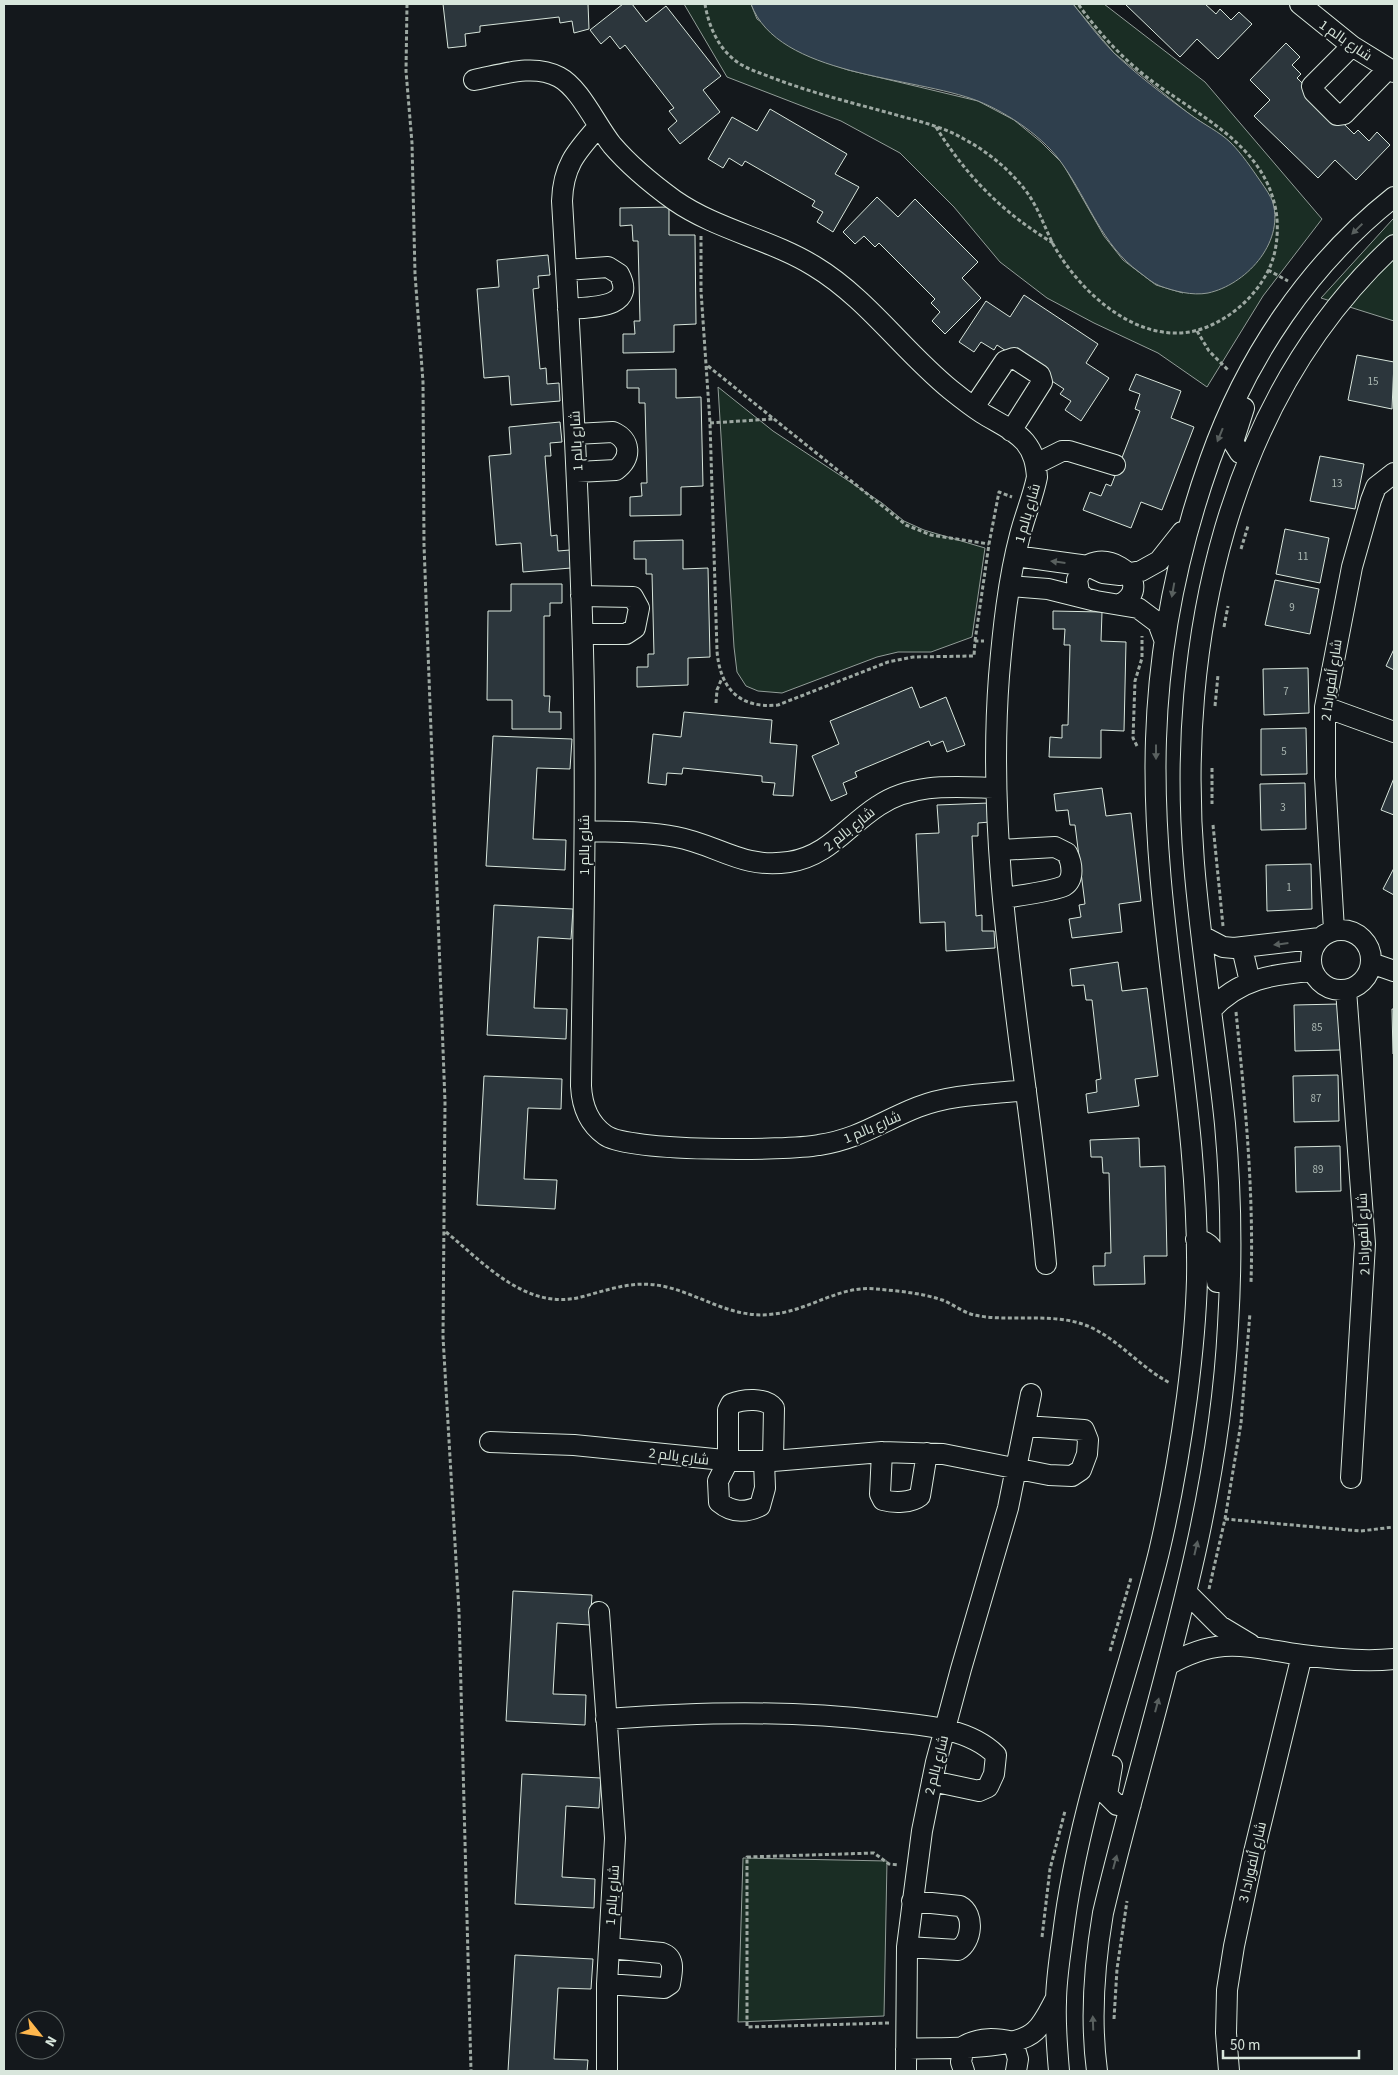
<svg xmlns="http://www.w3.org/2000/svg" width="1398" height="2075" viewBox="0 0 1398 2075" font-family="'Source Sans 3',Cairo,sans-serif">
<rect width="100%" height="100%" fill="#14181c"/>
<path fill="#1a2d24" stroke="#939e99" d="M684 4H751L757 19 809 56 848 70 978 101 1014 120 1041 142 1063 164 1104 236 1123 260 1156 285 1183 293 1230 142 1188 113 1114 53 1073 4H1104L1205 82 1322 219 1263 296 1207 387 1158 353 1094 323 1047 298 1000 262 954 207 900 153 841 121 727 77Z
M1394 218V321L1321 298 1392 220Z
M718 387 773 431 882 503 904 521 924 530 985 548 972 637 931 652H898L877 657 782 693 758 691 746 686 737 672 734 647Z
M743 1858 887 1861 884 2016 738 2022Z"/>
<path fill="#2f3f4d" stroke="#939e99" d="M751 4H1073C1086 20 1099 38 1114 53 1137 75 1165 96 1191 115 1203 124 1220 132 1231 143 1242 154 1252 169 1261 182 1265 188 1271 196 1273 203 1284 244 1245 285 1208 293 1192 296 1174 291 1160 286 1152 283 1146 277 1139 272 1102 245 1089 202 1063 165 1045 138 1008 113 978 101 914 76 778 77 751 4Z"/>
<path fill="#2c363c" stroke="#d8e6dc" d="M443 4H588L589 29 574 33 572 21 560 23 559 17 480 26V32L465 34 466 46 448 48Z
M623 4H632L646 22 666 6 721 76 703 90 720 112 680 144 668 129 677 121 669 111 674 108 625 45 620 49 610 36 601 44 590 30Z
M1125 4H1205L1216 14 1220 9 1231 20 1239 12 1252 24 1218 59 1197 39 1180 57Z
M1286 43 1300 57 1292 65 1301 74 1297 78 1354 134 1358 130 1369 141 1377 132 1390 145 1356 180 1335 160 1318 178 1254 116 1270 100 1250 80Z
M770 109 847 154 835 174 859 187 833 232 817 222 823 212 812 206 815 201 745 161 742 166 729 158 723 168 708 159 732 117 757 131Z
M877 197 898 217 915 199 978 262 962 278 981 298 945 334 932 321 940 312 931 303 935 299 879 243 875 247 864 236 855 244 843 232Z
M669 207V235H695L696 324 674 325V352L623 353V334H635L634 321H640L638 241H633L632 225 620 226V208Z
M548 255 550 275 538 276 539 288 533 289 540 369 546 368 547 384 559 383 560 401 511 405 509 376 484 378 477 289 499 287 497 260Z
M1024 295 1098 344 1086 363 1109 378 1081 421 1065 410 1071 401 1060 394 1064 389 997 345 994 350 981 342 974 352 959 342 986 301 1010 317Z
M1357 355 1394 362 1392 409 1348 400Z
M676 369V398L701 397 703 486 681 487V515L630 516V497L642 496 641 483H647L645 403H639V388H627V370Z
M1136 374 1181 391 1171 418 1194 427 1162 510 1141 502 1131 528 1083 510 1090 492 1101 496 1106 484 1111 486 1140 411 1135 409 1140 394 1129 390Z
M560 422 562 442 550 443 551 456H545L551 536 557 535 558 551 570 550 571 568 523 572 521 543 496 545 489 456 511 454 509 427Z
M1320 456 1364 464 1355 509 1310 501Z
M1285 529 1329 538 1320 583 1276 574Z
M683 540V569L708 568 710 657 688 658V685L637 687V667H648V654H654L652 574H646V559H634V541Z
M1275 580 1319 589 1310 634 1265 625Z
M511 584H562V603H550V616H544V696H550L549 712H561V729H512V700H487L488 611H511Z
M1053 611 1102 612 1101 641 1126 642 1124 731 1101 730V758L1049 757 1050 737 1062 738V725H1068L1070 645H1064L1065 629H1053Z
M1394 649V670L1386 666Z
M1308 668 1309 713 1264 715 1263 669Z
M912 687 920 708 946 697 965 745 947 752 943 741 931 746 929 741 855 772 857 777 843 783 847 794 831 801 812 756 839 744 830 721Z
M684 712 772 720 770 743 797 745 793 796 773 795 775 783 762 782V776L683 768 682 774 667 773 666 785 648 783 653 734 681 737Z
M1306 728 1307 774 1261 775V729Z
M493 736 572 739 570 769 537 768 533 839 566 840 565 870 486 866Z
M1394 778V815L1381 810Z
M1305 783 1306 829 1261 830 1260 784Z
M1102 788 1106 816 1131 813 1141 901 1119 904 1122 932 1072 938 1069 919 1081 917 1079 905 1085 904 1075 825H1070L1068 810 1056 811 1054 794Z
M989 803 990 822 978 823V836H972L976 916 982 915V931H994L995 948 946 951 945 922 920 923 916 834 939 833 937 805Z
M1311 864 1312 909 1267 911 1266 865Z
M1394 868V895L1383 889Z
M494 905 573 909 571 939 538 937 534 1008 567 1009 566 1039 487 1035Z
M1118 962 1122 991 1147 988 1158 1076 1135 1079 1139 1106 1088 1113 1086 1094 1097 1092 1096 1080 1101 1079 1092 1000H1086L1084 985 1072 986 1070 969Z
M1339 1004 1340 1050 1295 1051 1294 1005Z
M1392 1009H1394V1054H1393Z
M1338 1075 1339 1121 1294 1122 1293 1076Z
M484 1076 562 1079 561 1109 528 1108 524 1179 557 1180 555 1209 477 1205Z
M1139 1138 1140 1167 1165 1166 1167 1256H1144L1145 1284 1094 1285 1093 1266H1105V1253H1111L1109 1173H1103L1102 1157H1091L1090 1140Z
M1340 1146 1341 1191 1296 1192 1295 1147Z
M513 1591 592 1595 590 1625 557 1623 553 1694 586 1695 585 1725 506 1721Z
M522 1774 601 1778 599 1808 566 1806 562 1877 595 1879 594 1908 515 1904Z
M515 1955 593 1959 591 1989 558 1988 554 2059 588 2060 587 2071H508Z"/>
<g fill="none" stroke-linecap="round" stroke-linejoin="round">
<g stroke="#d8e6dc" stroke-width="22">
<path id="minor" d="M1300 4 1352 46 1394 72
M1352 46 1312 86 1314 92 1337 115 1344 114 1388 69
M474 80C501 75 533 63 559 77 580 88 596 125 612 145 630 166 652 184 674 200 717 230 770 239 814 266 867 298 903 351 951 390 961 398 971 406 982 413 996 422 1014 429 1025 442 1034 453 1036 464 1037 477 1033 497 1025 515 1020 535 1008 581 1003 629 999 676 984 873 1029 1069 1046 1264
M598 127C576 152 563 166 562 201 571 351 579 500 583 650 587 795 583 941 581 1086 582 1106 588 1123 605 1135 628 1152 786 1151 819 1145 859 1139 882 1121 918 1107 952 1094 991 1094 1026 1090
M566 270 608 267 619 274C638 309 589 307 568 309
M974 407 1005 361 1014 358 1040 375 1042 382 1011 431
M1244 408 1233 442 1240 453 1250 456
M575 434 613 432C631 440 632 458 616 470L577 472
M1036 464 1062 451H1069L1115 465
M1015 556 1088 566 1103 573 1120 575 1141 571 1159 561 1182 532
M1010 586 1048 589 1096 601 1138 608 1158 623 1164 639
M581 596 633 597 639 608 635 628 626 634H583
M1084 597 1079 592 1077 580C1092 537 1161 580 1121 604
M1325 707 1394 732
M585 831C615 832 646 831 676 837 719 845 741 869 789 862 828 856 847 826 878 806 913 782 956 787 996 788
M1000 850 1055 847 1067 853C1072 863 1075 879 1064 886 1054 891 1017 896 1004 898
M1311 960a30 30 0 1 1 60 0a30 30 0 1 1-60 0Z
M1334 930 1325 777V707L1352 567 1371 500 1376 487 1394 473
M1202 936 1223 947 1234 948 1320 938
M1242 948 1250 982
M1371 963 1394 971
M1346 990 1365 1244 1351 1478
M1211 1010C1239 979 1272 974 1313 971
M1196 1239C1219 1244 1217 1263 1217 1282
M490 1442 574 1445 734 1461H773L882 1452 943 1454 1049 1475 1072 1476 1081 1470 1087 1454 1088 1440 1084 1430 1025 1426
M882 1452 880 1494 883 1500C894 1503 911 1503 920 1496L927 1453
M764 1461 765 1488 760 1506C745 1513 732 1513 719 1502L718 1481 728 1461V1410L731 1404C743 1399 765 1397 774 1408L773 1461
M1186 1592 1220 1626 1250 1644
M599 1612 615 1838 607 1984V2071
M1168 1665C1221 1635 1246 1647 1302 1655 1332 1659 1364 1662 1394 1659
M606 1719C701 1712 788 1710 883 1721 920 1725 968 1727 996 1755L994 1774 988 1787 979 1791 932 1781
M1112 1766 1107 1795 1117 1805 1131 1804
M907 1947 958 1950C972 1942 975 1914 960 1906L912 1901
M607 1984 664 1988 670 1984C672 1972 676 1958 662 1953L609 1948
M906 2049C937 2047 1013 2052 1035 2031 1044 2023 1050 2009 1056 1998
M906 2071 907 1947 922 1831 936 1762 961 1669 1008 1508 1031 1394
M964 2071 961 2062 964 2046C980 2037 996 2038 1013 2042L1018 2059 1016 2071
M1059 2071C1057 2048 1055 2025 1056 2002 1056 1980 1060 1956 1063 1934 1079 1803 1128 1679 1159 1552 1171 1501 1180 1449 1187 1397 1192 1358 1196 1319 1197 1279 1200 1098 1150 920 1156 739 1159 643 1178 550 1210 460 1246 358 1309 264 1394 197
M1097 2071C1090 2018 1094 1966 1103 1913 1149 1718 1218 1527 1228 1325 1232 1258 1231 1190 1225 1124 1216 1037 1201 951 1194 863 1176 643 1227 400 1394 245
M1229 2071 1226 2033 1227 1990 1234 1946 1254 1852 1302 1655"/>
</g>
<path stroke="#9da8a2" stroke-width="3" stroke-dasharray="4 2.5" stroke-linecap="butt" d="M407 4 406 71 412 143 415 274 423 382 424 545 445 1102 443 1337 459 1612 471 2071
M705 4C708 23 716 43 730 56 742 68 758 72 773 78 812 93 853 103 893 114 917 121 942 126 964 139 988 152 1009 169 1026 191 1038 207 1044 226 1053 244 1081 295 1145 352 1207 327 1233 316 1256 296 1269 269 1277 252 1279 230 1276 211 1264 143 1197 116 1148 78 1121 57 1098 32 1078 4
M936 127C966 176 1003 213 1053 243
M701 236V291L710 423 717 651C720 688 739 709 778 705L888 662 913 657 974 656 975 641H984
M1268 270 1288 281
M1197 331 1209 351 1229 371
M708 366 906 525 931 535 989 544
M710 423 773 419
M1241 549 1248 526
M1224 627 1228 606
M975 641 989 544 999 492 1012 497
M716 703 717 690 722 678
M1215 706 1218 675
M1137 746 1133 738 1135 681 1142 658V636
M1212 768V804
M1213 825 1223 926
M1236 1012C1245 1102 1254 1191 1251 1282
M446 1232C484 1263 526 1311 581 1297 608 1290 633 1280 662 1286 701 1294 732 1320 774 1314 810 1310 840 1285 876 1289 898 1291 922 1293 942 1300 953 1304 962 1312 974 1315 1012 1323 1054 1311 1090 1327 1119 1340 1141 1368 1170 1383
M1225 1519 1360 1531 1394 1527
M1209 1589 1225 1519 1241 1423 1250 1313
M1110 1651 1131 1578
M1042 1937 1050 1869 1065 1811
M1114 2019 1117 1969 1127 1901
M889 2023 747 2027V1857L874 1853 889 1864 899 1865"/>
<use href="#minor" stroke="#14181c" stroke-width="20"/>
</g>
<defs><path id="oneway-solid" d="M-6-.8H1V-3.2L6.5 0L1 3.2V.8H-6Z" transform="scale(1.25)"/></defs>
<g fill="#59605f">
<use href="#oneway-solid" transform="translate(1357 229) rotate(136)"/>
<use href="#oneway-solid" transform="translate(1220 435) rotate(112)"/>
<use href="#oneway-solid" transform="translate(1058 562) rotate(-173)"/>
<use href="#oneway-solid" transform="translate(1173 590) rotate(100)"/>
<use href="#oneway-solid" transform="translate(1156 752) rotate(90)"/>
<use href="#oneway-solid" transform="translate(1281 944) rotate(173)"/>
<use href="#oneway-solid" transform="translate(1196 1548) rotate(-77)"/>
<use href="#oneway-solid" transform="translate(1157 1705) rotate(-75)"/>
<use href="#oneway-solid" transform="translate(1115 1862) rotate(-75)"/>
<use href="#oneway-solid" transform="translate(1093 2023) rotate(-92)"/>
</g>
<g text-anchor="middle" stroke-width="4" stroke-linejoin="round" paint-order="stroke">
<g font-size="11" fill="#adbab4">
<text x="1373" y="385">15</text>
<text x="1337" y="487">13</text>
<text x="1303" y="560">11</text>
<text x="1292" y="611">9</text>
<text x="1286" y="695">7</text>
<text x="1284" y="755">5</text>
<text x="1283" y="811">3</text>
<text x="1289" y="891">1</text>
<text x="1317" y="1031">85</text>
<text x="1316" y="1102">87</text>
<text x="1318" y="1173">89</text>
</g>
<g font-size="14" fill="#d8e6dc" stroke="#14181c">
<text transform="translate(1346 40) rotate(35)" y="5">شارع بالم 1</text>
<text transform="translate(576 441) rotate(-93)" y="5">شارع بالم 1</text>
<text transform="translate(1027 513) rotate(-74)" y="5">شارع بالم 1</text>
<text transform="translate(1331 680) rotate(-82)" y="5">شارع ألفورادا 2</text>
<text transform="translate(849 829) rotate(-39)" y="5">شارع بالم 2</text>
<text transform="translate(584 845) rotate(-90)" y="5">شارع بالم 1</text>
<text transform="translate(872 1127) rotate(-23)" y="5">شارع بالم 1</text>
<text transform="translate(1363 1234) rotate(-92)" y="5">شارع ألفورادا 2</text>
<text transform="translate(679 1456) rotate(7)" y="5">شارع بالم 2</text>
<text transform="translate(936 1765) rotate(-76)" y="5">شارع بالم 2</text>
<text transform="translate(1252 1862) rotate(-77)" y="5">شارع ألفورادا 3</text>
<text transform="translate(612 1895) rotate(-86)" y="5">شارع بالم 1</text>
</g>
</g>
<rect width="1398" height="2075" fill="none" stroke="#d8e6dc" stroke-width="10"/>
<g transform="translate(40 2035) rotate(120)"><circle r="24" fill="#14181c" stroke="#626a69"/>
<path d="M0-4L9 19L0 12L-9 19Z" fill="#ffb74d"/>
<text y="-8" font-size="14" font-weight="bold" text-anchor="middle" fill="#d8e6dc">N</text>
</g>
<path d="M1223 2050v8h136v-8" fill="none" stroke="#d8e6dc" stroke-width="2.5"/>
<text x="1230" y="2050" font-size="15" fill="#d8e6dc" stroke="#14181c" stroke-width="4" paint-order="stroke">50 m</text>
</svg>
